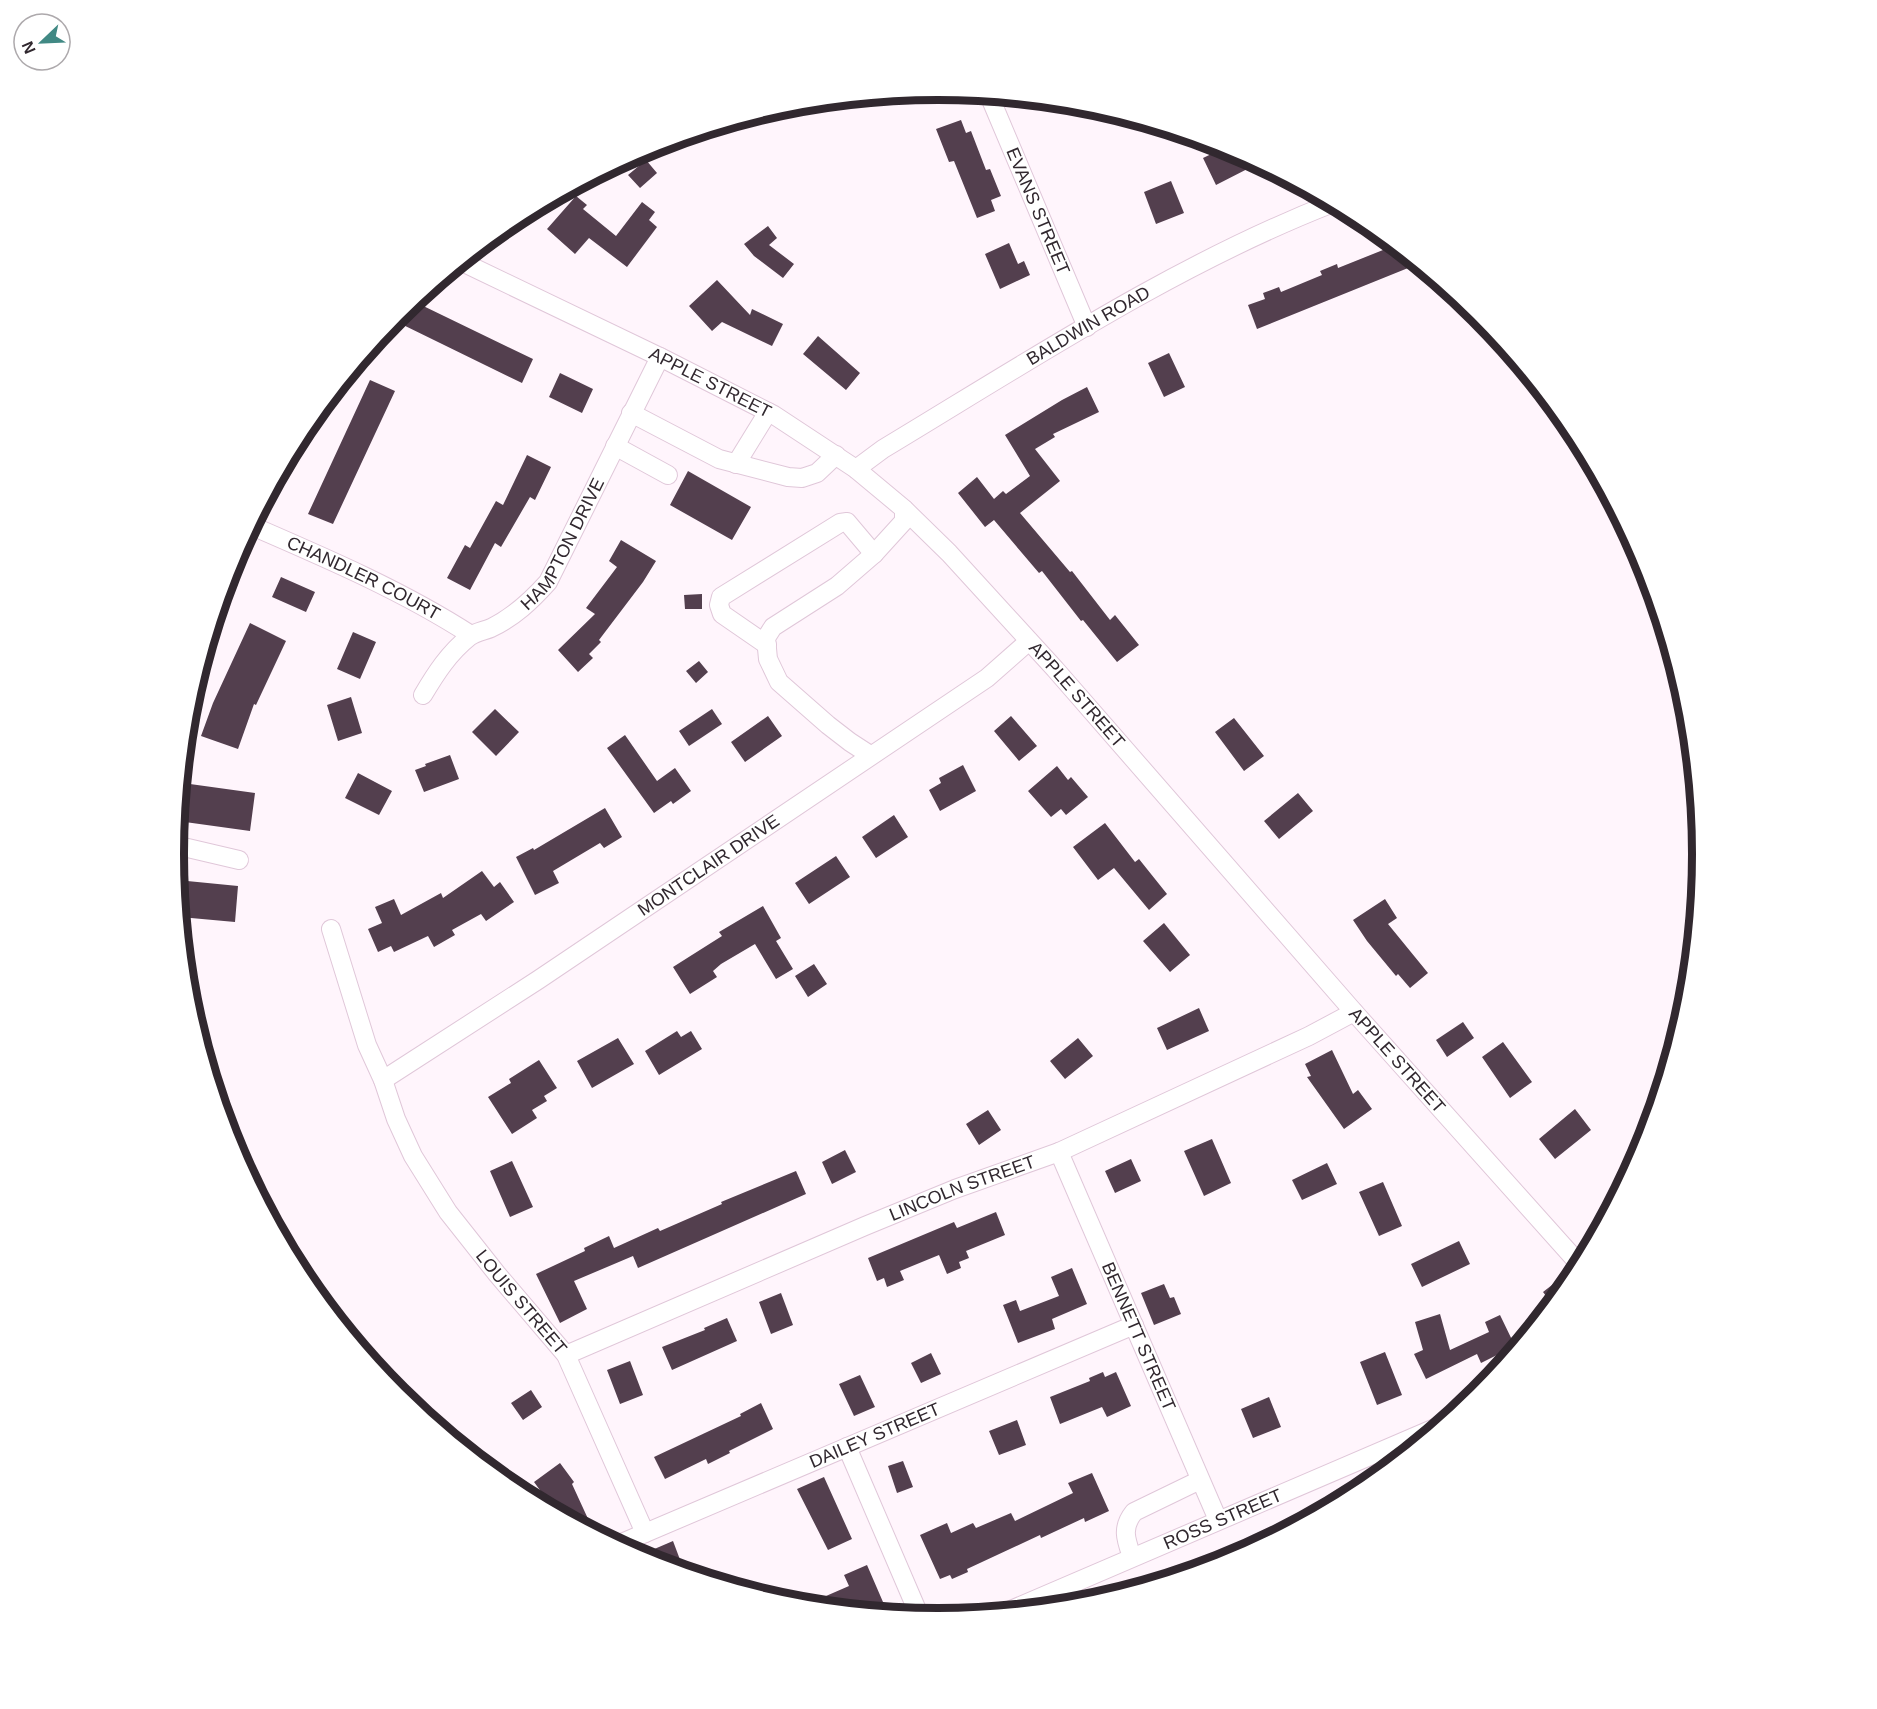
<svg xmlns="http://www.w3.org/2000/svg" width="1877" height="1709" viewBox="0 0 1877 1709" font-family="Arial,sans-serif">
<rect width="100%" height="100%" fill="#fff5fc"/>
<path fill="#533f4e" d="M961 120 966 133 971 131 986 170 990 169 1001 196 991 200 995 211 977 218 954 161 949 162 936 129Z
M1226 147 1259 163 1216 185 1203 158Z
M646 160 657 173 640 188 628 175Z
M1171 181 1184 213 1156 224 1144 192Z
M576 196 587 205 583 209 616 236 642 202 655 212 649 220 657 227 627 267 589 238 575 254 547 229Z
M768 226 777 238 769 245 794 264 783 278 754 256 744 244Z
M1392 242 1418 264 1257 329 1248 305 1265 299 1263 293 1279 287 1281 292 1322 275 1320 271 1337 264 1338 268 1383 250 1381 246Z
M1009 243 1018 264 1024 261 1030 275 1000 289 985 254Z
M717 280 750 315 752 309 783 324 772 346 722 322 712 331 689 306Z
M413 301 533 359 522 383 393 320Z
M818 336 860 373 846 390 803 354Z
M1169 353 1185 387 1164 397 1148 363Z
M560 373 593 389 582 413 549 397Z
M370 380 395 391 333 524 308 514Z
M1087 387 1099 412 1053 434 1055 437 1035 449 1060 481 1020 513 1070 572 1072 571 1110 620 1115 615 1139 645 1117 662 1083 620 1081 621 1042 571 1039 573 994 520 985 527 958 493 977 477 994 499 1003 491 1006 494 1030 476 1005 435 1062 400Z
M527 455 551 467 535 500 530 497 501 547 495 543 470 590 447 578 465 545 470 548 496 501 503 505Z
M688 471 751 507 732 540 670 505Z
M621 540 656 561 643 582 599 640 601 642 589 654 593 658 578 672 558 650 595 614 586 608 617 567 609 561Z
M281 577 315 592 306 612 272 597Z
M702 594V609H685L684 595Z
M250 623 286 641 256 705 254 704 238 749 201 736 213 703Z
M353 632 376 642 360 679 337 669Z
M699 661 708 672 696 683 686 671Z
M351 697 362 733 338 741 327 705Z
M495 709 519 732 496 756 472 732Z
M712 709 722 724 689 746 679 731Z
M768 716 782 736 745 762 731 742Z
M1011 716 1037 746 1019 761 994 731Z
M1234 718 1264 756 1244 771 1215 732Z
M625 735 657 781 675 768 691 791 673 804 671 801 654 813 607 748Z
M450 755 459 779 424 792 415 770 426 766 425 764Z
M963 765 976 791 940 811 929 790 941 783 939 778Z
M1057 766 1068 780 1071 777 1088 797 1066 815 1061 809 1051 817 1028 791Z
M358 773 392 791 379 815 345 798Z
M190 784 255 793 250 831 185 822Z
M1298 793 1313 811 1279 839 1264 821Z
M605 808 622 837 604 848 600 843 553 871 559 883 535 895 516 857 533 848 534 850Z
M894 815 908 837 876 858 862 837Z
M1105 823 1135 862 1139 859 1167 894 1149 910 1114 868 1098 880 1073 847Z
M836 856 850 877 809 904 795 883Z
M482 871 494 887 500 882 514 902 486 921 481 914 452 930 455 935 434 947 428 936 394 952 391 946 378 952 368 929 382 923 375 907 394 899 401 915 441 893 443 898Z
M177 880 238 886 235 922 180 917Z
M1385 899 1397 918 1388 924 1428 973 1410 988 1398 974 1396 976 1367 941 1353 920Z
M763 906 781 938 776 941 793 969 776 979 755 944 721 964 713 971 717 977 690 994 673 967 722 936 719 932Z
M1164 923 1190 955 1170 972 1143 941Z
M814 964 827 984 808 997 795 976Z
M1199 1008 1209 1031 1167 1050 1157 1028Z
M1463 1022 1474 1038 1447 1057 1436 1040Z
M677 1031 681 1037 691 1031 702 1049 659 1075 645 1051Z
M618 1038 634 1064 592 1088 577 1061Z
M1078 1038 1093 1056 1065 1079 1050 1061Z
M1503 1042 1532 1082 1510 1098 1482 1057Z
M1332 1050 1353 1094 1358 1090 1372 1109 1344 1129 1307 1077 1311 1076 1305 1064Z
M539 1060 557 1088 544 1096 547 1101 532 1110 537 1118 512 1134 488 1097 511 1083 509 1079Z
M1575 1109 1591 1130 1555 1159 1539 1139Z
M988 1110 1001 1130 979 1145 966 1124Z
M1212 1139 1231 1183 1204 1196 1184 1151Z
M845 1150 856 1172 832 1184 822 1162Z
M1131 1159 1141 1181 1115 1193 1105 1171Z
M512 1161 533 1207 510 1217 490 1171Z
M1327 1163 1337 1184 1302 1200 1292 1180Z
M796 1171 806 1194 638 1268 633 1256 574 1281 587 1309 560 1323 536 1274 585 1251 584 1248 609 1236 614 1248 658 1228 660 1231 722 1204 721 1202Z
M1383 1182 1402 1226 1379 1236 1359 1192Z
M996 1212 1005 1235 966 1251 969 1258 959 1262 961 1268 947 1274 939 1255 900 1271 904 1280 887 1287 884 1278 877 1281 868 1258 954 1222 957 1228Z
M1459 1241 1470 1264 1422 1287 1411 1264Z
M1072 1268 1087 1304 1052 1319 1055 1329 1018 1343 1003 1305 1016 1300 1020 1311 1059 1296 1051 1277Z
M1570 1271 1576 1276 1553 1305 1543 1292Z
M1164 1284 1170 1298 1174 1297 1181 1314 1154 1325 1141 1293Z
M781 1293 793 1325 771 1334 759 1302Z
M1440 1314 1450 1350 1489 1332 1485 1322 1500 1315 1515 1346 1481 1363 1477 1354 1426 1379 1414 1354 1423 1350 1415 1322Z
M727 1318 737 1341 672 1370 662 1347 705 1330 704 1328Z
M1385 1352 1402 1395 1377 1405 1360 1362Z
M931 1353 941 1374 921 1383 911 1363Z
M630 1361 643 1395 620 1404 607 1370Z
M1103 1372 1105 1377 1116 1372 1131 1406 1107 1417 1102 1407 1060 1424 1050 1397 1090 1381 1089 1378Z
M860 1375 875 1407 854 1416 839 1384Z
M531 1390 542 1407 523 1420 511 1403Z
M1269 1397 1281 1427 1253 1438 1241 1409Z
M761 1403 773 1429 729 1451 730 1453 708 1464 706 1459 665 1479 654 1457 741 1416 740 1414Z
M1017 1420 1026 1445 999 1455 989 1431Z
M903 1461 913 1487 897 1493 888 1466Z
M560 1463 574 1482 572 1484 595 1534 559 1514 552 1499 548 1501 534 1482Z
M1092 1473 1109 1511 1085 1522 1084 1518 1041 1538 1040 1535 967 1569 968 1572 952 1579 950 1575 940 1579 920 1535 947 1523 951 1533 973 1523 976 1528 1011 1513 1015 1521 1073 1493 1068 1483Z
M824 1477 852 1539 828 1550 797 1489Z
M673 1541 682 1565 672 1569 658 1564 652 1550Z
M867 1565 883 1602 860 1611 803 1606 849 1586 844 1575Z"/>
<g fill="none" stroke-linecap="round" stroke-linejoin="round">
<g stroke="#e0c7d9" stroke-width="20">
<g id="minor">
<path id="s1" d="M989 95 1087 327"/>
<path id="s2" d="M462 262 660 357 774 415 856 469 904 509 949 553 1055 669 1354 1012 1581 1266"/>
<path d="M631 413 719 459 788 477 802 478 817 473 836 455"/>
<path d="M615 446 668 475"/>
<path d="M736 464 768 412"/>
<path id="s3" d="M856 469 883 449C1026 363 1176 264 1333 203"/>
<path id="s4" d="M252 526C326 558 403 591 471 635"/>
<path d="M767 645 722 614 719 605 721 597 840 523 847 522 874 554"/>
<path id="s5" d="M423 695C436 673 449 653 469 637 475 632 484 631 491 628 514 617 531 601 548 582L660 357"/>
<path d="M870 755 850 742 828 725 779 682 768 659 766 638 773 627 837 586 874 554 904 521V509"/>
<path d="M175 845 239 860"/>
<path id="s6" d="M331 929 367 1045 383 1080 396 1119 413 1156 448 1212 497 1274 566 1355 645 1533"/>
<path id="s7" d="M383 1080 538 980 987 678 1029 641"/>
<path id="s8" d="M1059 1152 1218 1520"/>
<path id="s9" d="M566 1355 865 1226 955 1189 1059 1152 1309 1036 1354 1012"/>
<path d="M847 1447 920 1617"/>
<path id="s10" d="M617 1545 1134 1325"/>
<path d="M1132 1557C1126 1540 1121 1528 1134 1512L1200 1480"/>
<path id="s11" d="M1004 1613 1442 1425"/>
</g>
</g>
<use href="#minor" stroke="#fff" stroke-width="18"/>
</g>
<g text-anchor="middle" stroke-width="6" stroke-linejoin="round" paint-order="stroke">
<g font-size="18" fill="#31282f" stroke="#fff">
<text dy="6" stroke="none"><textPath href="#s1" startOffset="126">EVANS STREET</textPath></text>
<text dy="6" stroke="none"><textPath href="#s3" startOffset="273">BALDWIN ROAD</textPath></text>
<text dy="6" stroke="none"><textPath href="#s2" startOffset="276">APPLE STREET</textPath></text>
<text dy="6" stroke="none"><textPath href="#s5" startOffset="212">HAMPTON DRIVE</textPath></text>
<text dy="6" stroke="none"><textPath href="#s4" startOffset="123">CHANDLER COURT</textPath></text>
<text dy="6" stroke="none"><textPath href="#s2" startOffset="762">APPLE STREET</textPath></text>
<text dy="6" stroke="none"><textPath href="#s7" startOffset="390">MONTCLAIR DRIVE</textPath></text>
<text dy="6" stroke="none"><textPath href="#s2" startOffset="1248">APPLE STREET</textPath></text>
<text dy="6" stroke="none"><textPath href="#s9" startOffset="430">LINCOLN STREET</textPath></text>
<text dy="6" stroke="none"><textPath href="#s6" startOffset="424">LOUIS STREET</textPath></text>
<text dy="6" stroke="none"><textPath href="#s8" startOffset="201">BENNETT STREET</textPath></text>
<text dy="6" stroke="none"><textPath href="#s10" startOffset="280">DAILEY STREET</textPath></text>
<text dy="6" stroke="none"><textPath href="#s11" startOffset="238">ROSS STREET</textPath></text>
</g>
</g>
<path d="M0 0H1877V1709H0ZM184 854a754 754 0 1 1 1508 0a754 754 0 1 1-1508 0Z" fill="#fff" fill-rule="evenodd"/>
<path fill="none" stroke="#31282f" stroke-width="8" d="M184 854a754 754 0 1 1 1508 0a754 754 0 1 1-1508 0Z"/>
<g transform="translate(42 42) rotate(247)"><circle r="28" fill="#ffffff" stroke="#ada9ac" stroke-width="1.5"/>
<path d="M0-4.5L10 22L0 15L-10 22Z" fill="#418984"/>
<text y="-9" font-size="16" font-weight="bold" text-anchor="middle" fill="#31282f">N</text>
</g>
</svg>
